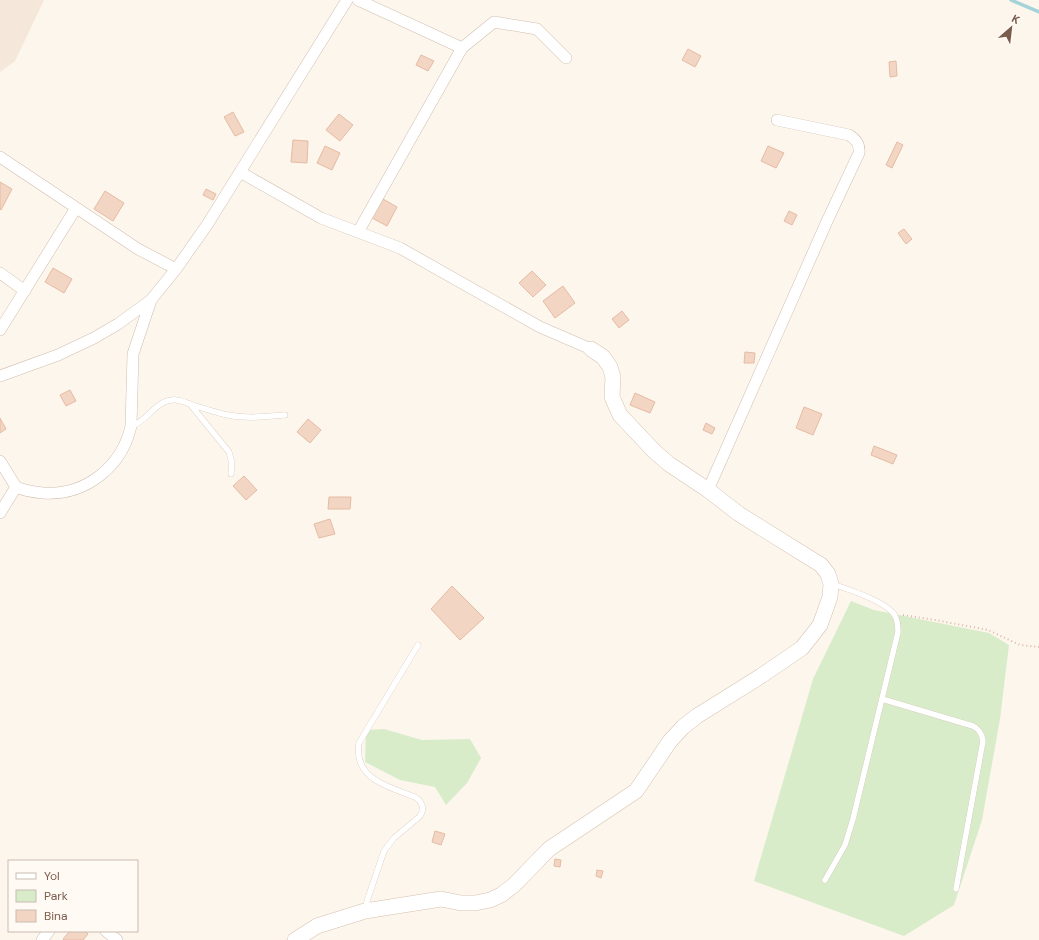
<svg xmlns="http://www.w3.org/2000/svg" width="1039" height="940" viewBox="0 0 1039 940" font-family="'DM Sans',sans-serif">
<rect width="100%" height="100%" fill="#fdf6ec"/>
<path fill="#f5e8da" d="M0 0H44L15 61 0 72Z"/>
<path fill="#d8ecc9" d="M851 601 874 610 989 633 1009 645 1000 719 982 820 954 905 904 936 754 881 813 679Z
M384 729 422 740 470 739 481 758 467 783 446 805 435 787 400 780 365 762 366 730Z"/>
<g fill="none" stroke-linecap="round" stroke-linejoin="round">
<path stroke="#a5d3da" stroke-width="3.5" d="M1011 0 1039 12"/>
</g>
<path fill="#f3d5c3" stroke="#e6bba3" d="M688 49 701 56 695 67 682 60Z
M421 55 434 61 428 71 416 65Z
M896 61 897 76 890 77 889 62Z
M233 112 244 132 235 136 224 117Z
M339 114 353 125 340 141 326 130Z
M293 140 308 141 307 163 291 162Z
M897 142 903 145 892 168 886 165Z
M325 146 340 153 332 170 317 163Z
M768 146 784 153 776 168 761 161Z
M0 182 12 189 1 210 0 209Z
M206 189 216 194 213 200 203 195Z
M105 191 124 203 113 221 94 209Z
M383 199 397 207 387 226 372 218Z
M789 211 797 215 792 225 784 221Z
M904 229 912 239 906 244 898 233Z
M53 268 72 279 64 293 45 282Z
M532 271 546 285 533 297 519 283Z
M563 286 575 303 555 318 543 301Z
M622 311 629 320 619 328 612 319Z
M745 352 755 353 754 363H744Z
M70 390 76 401 66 406 60 395Z
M635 393 655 402 650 413 630 405Z
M804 407 822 414 813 435 796 428Z
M0 418 6 429 0 433Z
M308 419 321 430 310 443 297 432Z
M706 423 715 428 712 434 703 430Z
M874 446 897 455 893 464 871 455Z
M244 476 257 490 246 500 233 486Z
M329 497H351L350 509H328Z
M330 519 335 534 319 538 314 524Z
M452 586 484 618 460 640 431 609Z
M435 831 445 834 441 845 432 842Z
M555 859 561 860 560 867 554 866Z
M597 870 603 871 601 878 596 876Z
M70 931H85L88 934 83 940H64L63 939Z"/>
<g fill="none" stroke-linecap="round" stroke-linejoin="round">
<g stroke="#d1beb0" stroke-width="6">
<path id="lane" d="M190 404 229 452 232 463 231 474
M131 426C147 422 155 401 172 400 179 399 184 402 190 404 201 408 212 411 223 414 244 419 264 417 285 415
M882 699 973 726C979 729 982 734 983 741L956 889
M825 880 845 845 853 819 898 632C898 626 898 620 894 614 884 601 848 589 832 584
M366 909 367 901 384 851 394 838 419 817C425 810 423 802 415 797 389 787 353 779 359 743L418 645"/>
</g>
<g stroke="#d1beb0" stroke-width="12">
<path id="street" d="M358 0 462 48 494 22 537 29 566 58
M0 157 138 249 176 269
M240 172 321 218 400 248 540 327 591 349
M358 232 462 48
M0 273 25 291
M0 330 76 208
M0 376 58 355 94 338 118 324 151 300 176 269 207 225 347 0
M0 461 16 487 0 513
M16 487C25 491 33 492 43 493 85 496 122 467 131 426L133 354 151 300
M708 490 828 219 859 153C860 144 856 139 849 135L777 120
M106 931 117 940
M42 940 49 931"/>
</g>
<g stroke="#d6c0b0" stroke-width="16">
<path id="secondary" d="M295 940 317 926 365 911 441 899 461 903H475L490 900 501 895 514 885 549 849 636 791 670 741 683 727 697 716 761 676 802 648 820 625 830 597 831 584 828 574 821 565 739 514 708 490 669 464 655 452 620 415 612 397 613 377 610 367 603 357 591 349"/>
</g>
<path stroke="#d9b8a5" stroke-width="2" stroke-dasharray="1 3" stroke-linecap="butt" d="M903 615 935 620 988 630 1020 645 1039 647"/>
<use href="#lane" stroke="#fff" stroke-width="5.5"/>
<use href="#street" stroke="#fff" stroke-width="11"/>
<use href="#secondary" stroke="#fff" stroke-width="15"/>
</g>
<rect x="8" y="860" width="130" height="72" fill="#fffaf3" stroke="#cabbb1"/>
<rect x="16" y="873" width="20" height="6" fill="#ffffff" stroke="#cabbb1"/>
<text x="44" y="880" font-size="12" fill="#7a5c4d">Yol</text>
<rect x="16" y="890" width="20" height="12" fill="#d8ecc9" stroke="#cabbb1"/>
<text x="44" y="900" font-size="12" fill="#7a5c4d">Park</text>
<rect x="16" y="910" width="20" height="12" fill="#f3d5c3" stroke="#cabbb1"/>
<text x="44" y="920" font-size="12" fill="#7a5c4d">Bina</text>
<g transform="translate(1011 28) rotate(28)" stroke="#fffaf3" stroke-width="3" paint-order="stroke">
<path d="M0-3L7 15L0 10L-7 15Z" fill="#7a5c4d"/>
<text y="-6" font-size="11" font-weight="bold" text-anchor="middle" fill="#7a5c4d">K</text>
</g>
</svg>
